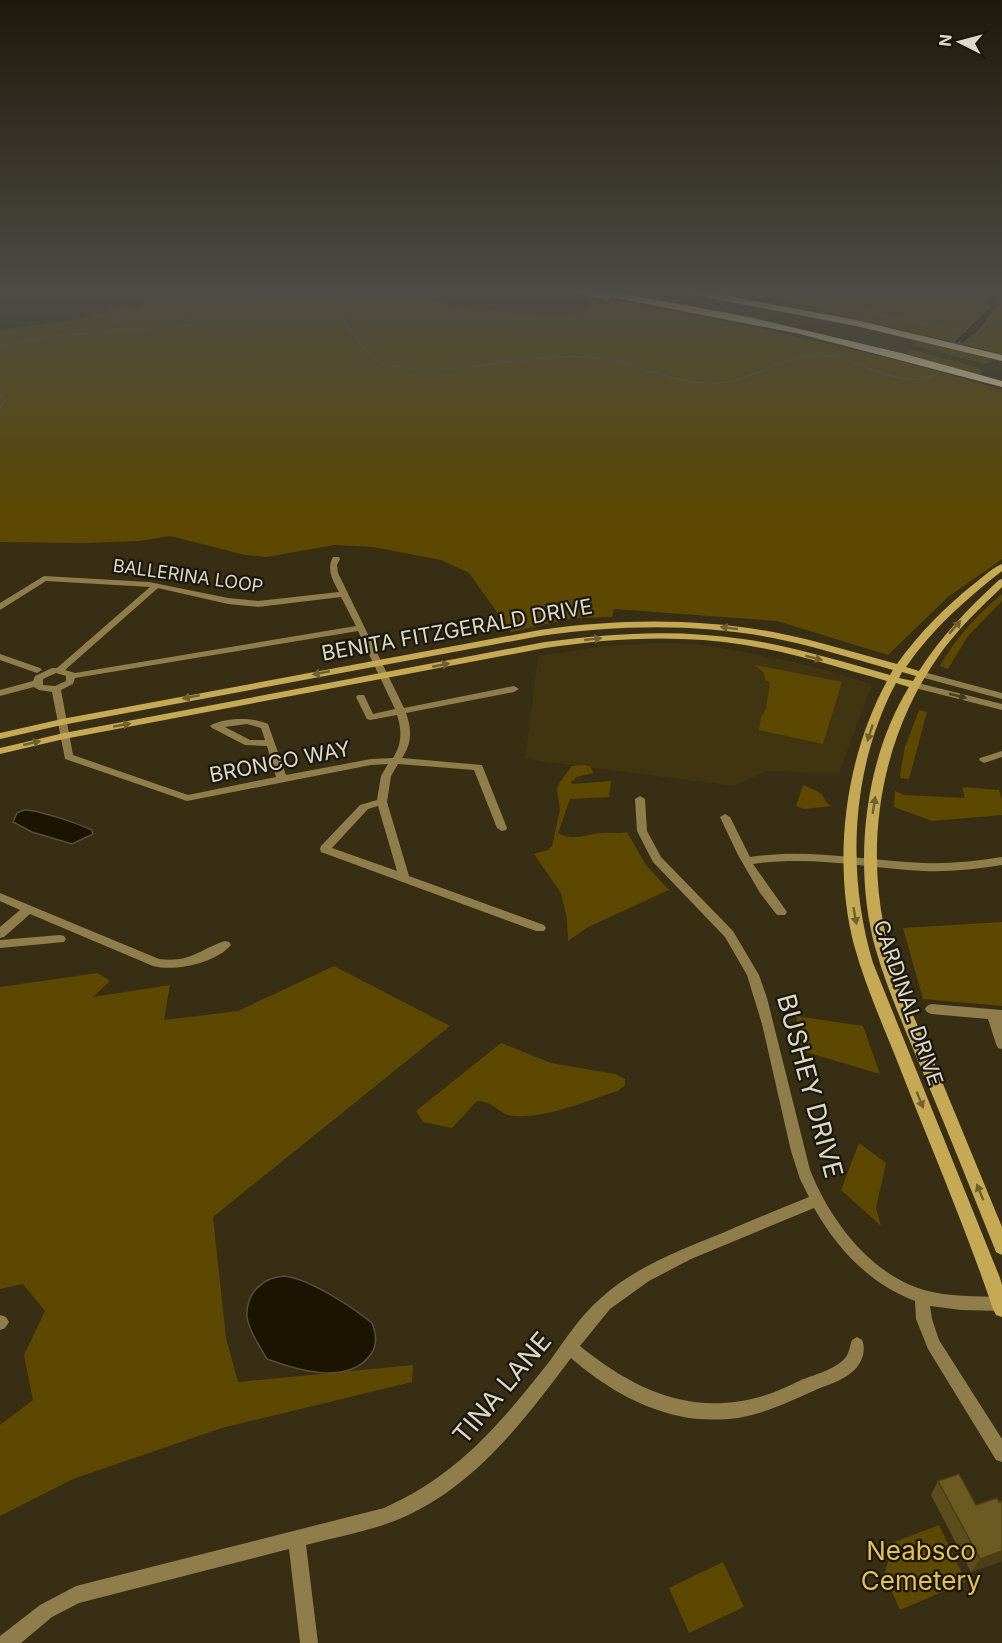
<svg xmlns="http://www.w3.org/2000/svg" width="1002" height="1643" viewBox="0 0 1002 1643" font-family="Inter,sans-serif">
<rect width="100%" height="100%" fill="#382e14"/>
<path fill="#403411" d="M660 643 697 644 746 652 807 665 872 684 839 774 766 771 734 786 525 759 538 656 606 646Z"/>
<path fill="#5c4800" d="M173 291H406C435 308 526 315 561 316L579 313 590 306 589 298 592 296C730 322 868 348 1002 390V559L948 597 888 655 777 621 614 609 612 617 574 618 511 632 469 573 441 560 373 547 334 545 267 557 245 555 170 536 140 541 87 543 0 542V330L81 319 127 305 135 308Z
M746 291H984L989 307 953 342 760 296Z
M991 291H1002V354L962 344 979 331 996 308Z
M919 340 991 359V362L984 364 912 345Z
M910 349 980 368 982 373 981 376 905 354Z
M1002 594V601L968 636 948 669 940 666C955 638 978 614 1002 594Z
M755 665 842 682 823 744 759 730 761 717 766 709 770 682 765 680 764 673Z
M919 710 927 712 909 779 901 778 900 774 905 747Z
M581 765 590 766 593 773 577 777 571 782 572 784 611 781 609 797 570 799 558 833C574 842 586 834 602 833 611 832 618 834 627 832L646 865 669 890 588 927 568 941 567 919 561 893 534 854 548 850 552 846 560 810 557 790 560 782 572 766Z
M803 785C810 788 817 790 822 795 826 800 825 803 832 806L804 809 796 806Z
M962 787 999 790 1002 800V815L932 821 894 807 895 791 904 795 965 798Z
M1002 922V1006L923 999 903 928Z
M334 966 450 1026 213 1217 226 1338 238 1382 413 1365 412 1382 222 1428 73 1479 0 1516V1425L33 1400 24 1355 45 1311 23 1284 0 1289V987L98 973 110 981 93 997 170 985 164 1020 238 1011Z
M796 1016 863 1026 880 1074 802 1051Z
M501 1043 551 1063 615 1074 625 1079V1085L618 1091C585 1101 549 1118 514 1116 500 1116 495 1101 477 1101L452 1128 423 1122 416 1111Z
M859 1143 886 1163 876 1208 881 1226 841 1190Z
M939 1525 966 1582 900 1610 884 1575 894 1542Z
M723 1562 744 1607 689 1633 669 1588Z"/>
<path fill="#1c1400" stroke="#564f3c" stroke-width="1.5" d="M984 291H991L996 308 979 331 962 344 953 342 989 307Z
M24 810C36 809 79 824 92 830L93 834 72 844 32 832 13 822 17 813Z
M285 1276C311 1280 351 1306 372 1323 376 1333 378 1344 371 1354 349 1386 297 1370 267 1359 260 1347 248 1329 247 1316 246 1292 264 1277 285 1276Z"/>
<g fill="none" stroke-linecap="round" stroke-linejoin="round">
<path stroke="#564f3c" stroke-width="1.5" d="M358 291 353 295 343 320C355 335 367 359 386 364 447 380 526 352 590 357 633 361 675 386 719 383 755 380 787 353 823 355 858 357 888 384 924 379 944 376 950 355 960 341
M765 291 966 332
M106 313 114 315 109 319 119 322 116 329 120 330
M882 325 892 318
M0 348C63 328 128 335 193 325L197 323 189 316 194 310 189 303 207 291
M0 394 6 401 0 407"/>
<path fill="#8f7d4b" fill-rule="evenodd" d="M333 557H339L340 559 337 565 338 573 404 708 514 686 519 689 514 692 406 713C412 730 412 743 402 758L482 765 507 828 506 830 502 831 497 828 474 770 398 764 391 776 387 802 409 876 544 925 546 928 544 931H536L321 852 320 849 321 846 360 805 377 800 381 776 388 764 371 765 187 801 65 759 52 692 39 690 34 687 0 696V690L33 681 35 676 52 668H57L150 587 46 581 0 610V603L44 576 149 582 228 598 258 601 339 592C333 580 326 570 333 557ZM158 588 228 604 258 607 341 597 356 626 75 673 65 670ZM358 631 395 709 373 714 364 695H358L356 697 367 719 370 720 397 715C402 730 402 744 393 758L371 759 286 775 268 724C254 717 223 717 210 726L212 728 245 745 267 746 276 777 188 795 73 755 61 690 73 684 75 678ZM56 673 66 676V681L55 686 43 685V679ZM247 724 261 728 265 740H250L225 727ZM378 806 397 871 332 848 368 809Z
M0 654 40 668 42 670 37 673 0 660Z
M920 671 1002 693V699L917 676 915 674Z
M914 682 1002 704V710L911 687 909 685Z
M1002 751V757L984 763 979 760 980 758Z
M640 796 645 799 647 831 661 857 733 931 759 975 767 998 810 1170C830 1220 870 1274 924 1290 949 1297 976 1296 1002 1297V1311L961 1310 930 1306 932 1319 939 1340 1002 1439V1462L996 1460 928 1349 916 1319 915 1301C869 1283 838 1250 814 1208L691 1259 649 1281 610 1309 580 1346C634 1390 692 1417 763 1396 776 1392 789 1386 801 1380 814 1375 843 1367 848 1353 850 1349 850 1344 852 1340L857 1337 862 1340C867 1351 861 1365 852 1372 843 1380 831 1384 820 1388 790 1401 762 1416 729 1419 712 1420 695 1420 679 1416 638 1407 602 1385 571 1358 521 1425 467 1496 386 1524 360 1533 332 1538 306 1545L318 1643H300L289 1549 79 1603 52 1617 21 1643H0V1636L40 1605 76 1586 384 1508C458 1475 500 1424 549 1362 565 1340 580 1316 601 1298 635 1267 678 1251 720 1234 750 1221 779 1209 809 1197L800 1179 791 1151 762 1024 747 975 725 937 653 862 637 831 635 799Z
M725 814 730 817 750 857C811 848 863 861 924 863 950 864 976 861 1002 857V865C976 869 950 872 924 871 866 868 811 855 753 864L787 912 785 915H777L760 893 738 855 720 817Z
M0 893 159 959C190 963 198 950 225 941L229 942 231 945C216 963 175 972 153 966L30 914 4 937 0 938V927L20 910 0 901Z
M60 935 64 936 66 939 64 942 0 948V940Z
M931 1004 1002 1010V1049L998 1048 996 1044 988 1019 931 1014 927 1012 925 1009 927 1006Z
M0 1315 6 1317 9 1322 5 1328 0 1330Z"/>
<path fill="#c6a955" fill-rule="evenodd" d="M1002 564V571C966 599 932 629 906 667L919 671C941 636 969 608 999 580L1002 579V587C980 608 958 629 940 654 884 732 865 833 884 927 893 976 916 1021 936 1067 958 1120 980 1174 1002 1227V1255L996 1252 994 1247C972 1192 950 1137 927 1082 909 1038 888 993 875 947 853 864 864 760 909 687L896 683C851 767 846 873 873 963L1000 1278 1002 1285V1317L996 1315 993 1309C967 1232 935 1157 905 1081 888 1036 867 992 854 945 832 860 845 758 887 681 840 668 794 653 745 645 679 634 611 638 545 648L64 739 0 754V748L64 733 545 642C611 633 677 629 743 639 793 646 842 662 890 675L893 670C854 659 814 646 773 638 696 623 618 625 540 636L62 725 0 739V733L62 719 540 630C618 619 695 618 773 632 815 640 856 653 897 664 919 633 945 607 975 583 983 577 992 568 1002 564ZM902 672 916 676 913 681 899 678Z"/>
<path fill="#feedbd" fill-rule="evenodd" d="M568 291H610L749 317 905 354 1002 381V387L800 334 611 297 607 300Z
M683 291H702L856 320 1002 355V361L856 326 688 294Z"/>
</g>
<path fill="#5e4d1c" d="M938 1481 1002 1561 971 1572 931 1495Z"/>
<path fill="#4c3f16" d="M1002 1551V1561L971 1572 980 1559Z"/>
<path fill="#6d5a20" stroke="#4c3f16" stroke-width="1.5" d="M959 1474 976 1505 997 1498 999 1502 1002 1501V1551L980 1559 938 1481Z"/>
<defs><path id="oneway-solid" d="M-6-.8H1V-3.2L6.5 0L1 3.2V.8H-6Z" transform="scale(1.5)"/></defs>
<g fill="#706030">
<use href="#oneway-solid" transform="translate(955 627) rotate(-49)"/>
<use href="#oneway-solid" transform="translate(729 628) rotate(-173)"/>
<use href="#oneway-solid" transform="translate(593 639) rotate(-6)"/>
<use href="#oneway-solid" transform="translate(814 658) rotate(15)"/>
<use href="#oneway-solid" transform="translate(441 665) rotate(-11)"/>
<use href="#oneway-solid" transform="translate(321 673) rotate(169)"/>
<use href="#oneway-solid" transform="translate(191 697) rotate(169)"/>
<use href="#oneway-solid" transform="translate(122 725) rotate(-10)"/>
<use href="#oneway-solid" transform="translate(870 733) rotate(108)"/>
<use href="#oneway-solid" transform="translate(32 743) rotate(-13)"/>
<use href="#oneway-solid" transform="translate(874 805) rotate(-81)"/>
<use href="#oneway-solid" transform="translate(855 916) rotate(80)"/>
<use href="#oneway-solid" transform="translate(920 1100) rotate(68)"/>
<use href="#oneway-solid" transform="translate(980 1192) rotate(-112)"/>
</g>
<use fill="#443b22" href="#oneway-solid" transform="translate(958 696) rotate(14)"/>
<linearGradient id="sky" x2="0" y2="1"><stop stop-color="#1f190b"/><stop offset="0.56" stop-color="#4d4c45"/><stop offset="1" stop-color="#4d4c45" stop-opacity="0"/></linearGradient>
<rect width="1002" height="521" fill="url(#sky)"/>
<g text-anchor="middle" stroke-width="4.5" stroke-linejoin="round" paint-order="stroke">
<g font-size="18" fill="#ded8c8" stroke="#1b170c">
<text transform="translate(188 576) rotate(8)" y="6">BALLERINA LOOP</text>
</g>
<g font-size="21" fill="#ded8c8" stroke="#1b170c">
<text transform="translate(457 630) rotate(-10)" y="7">BENITA FITZGERALD DRIVE</text>
<text transform="translate(280 762) rotate(-11)" y="7">BRONCO WAY</text>
<text transform="translate(908 1003) rotate(71)" y="7">CARDINAL DRIVE</text>
</g>
<g font-size="26" fill="#ded8c8" stroke="#1b170c">
<text transform="translate(810 1086) rotate(75)" y="9">BUSHEY DRIVE</text>
<text transform="translate(502 1388) rotate(-50)" y="9">TINA LANE</text>
</g>
<g font-size="26" fill="#e4c056" stroke="#1b170c">
<text x="921" y="1560">Neabsco<tspan x="921" dy="30">Cemetery</tspan></text>
</g>
</g>
<g transform="translate(960 42) rotate(276)" stroke="#1b170c" stroke-width="4.5" paint-order="stroke">
<path d="M0-4.5L10 22L0 15L-10 22Z" fill="#ded8c8"/>
<text y="-9" font-size="16" font-weight="bold" text-anchor="middle" fill="#ded8c8">N</text>
</g>
</svg>
